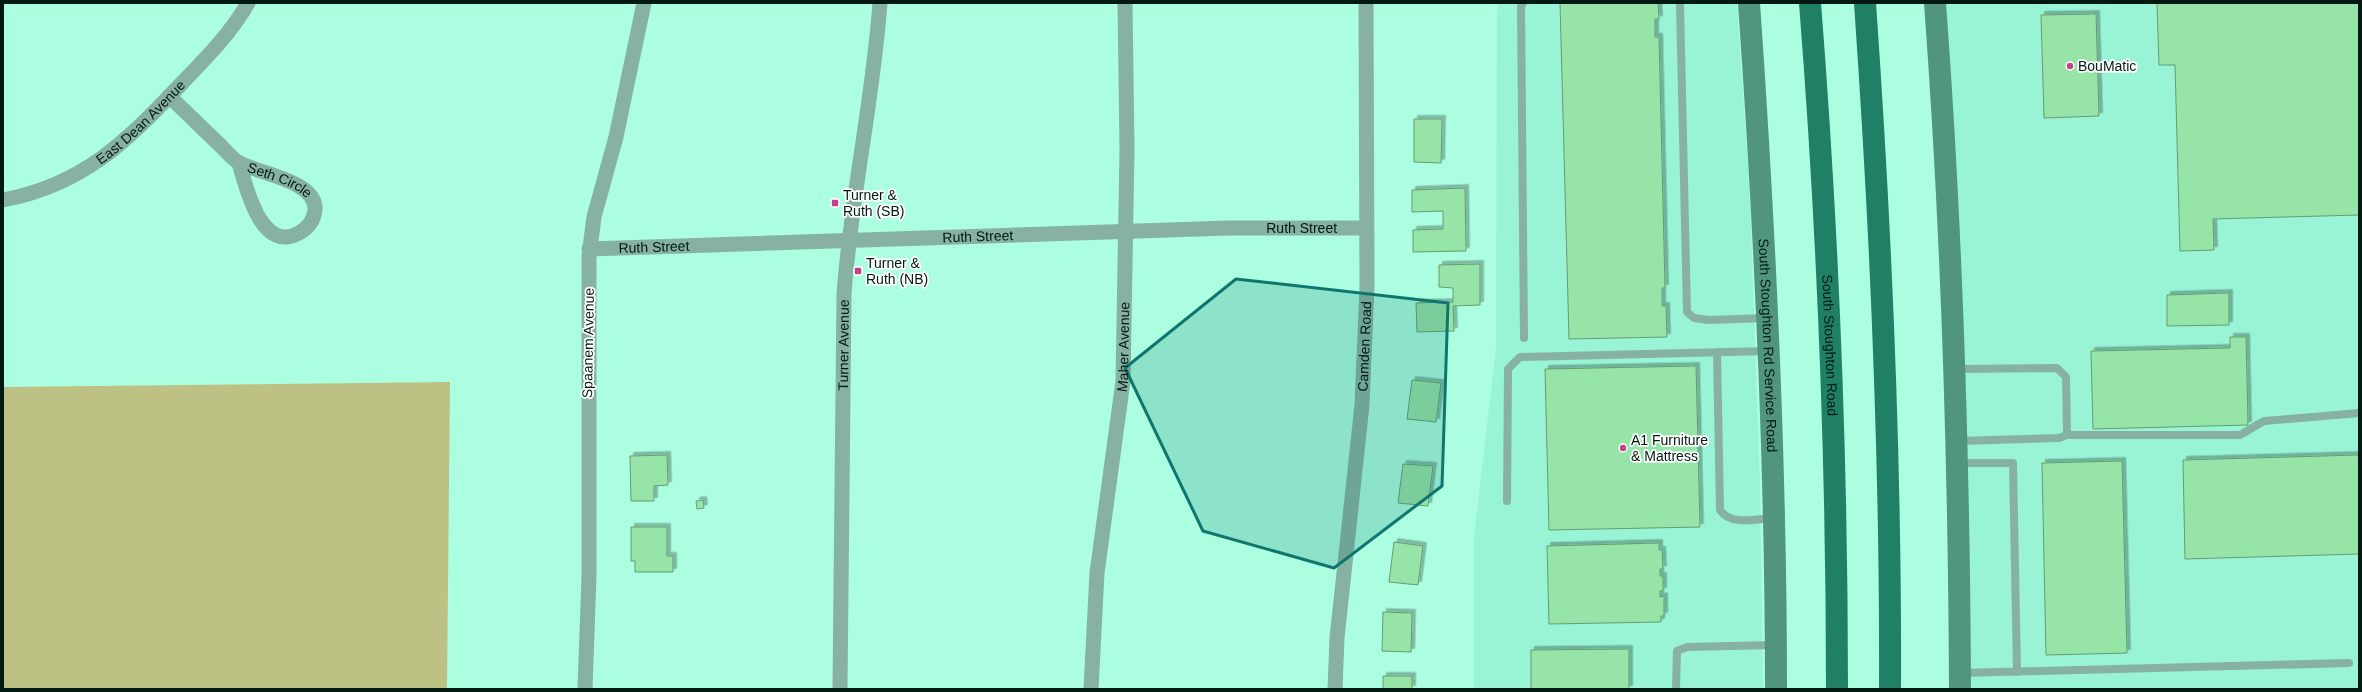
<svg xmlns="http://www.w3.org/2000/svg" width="2362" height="692" viewBox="0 0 2362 692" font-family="Helvetica,sans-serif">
<defs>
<filter id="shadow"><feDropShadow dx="3.5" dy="-3.5" stdDeviation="0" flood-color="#0004"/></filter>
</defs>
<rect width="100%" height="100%" fill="#acfee1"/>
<path fill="#98f4d5" d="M1497 3H1737L1750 199 1760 485 1763 689H1474V536L1496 348Z
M1935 3H2359V689H1960Z"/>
<path fill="#bdc184" d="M450 382 447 689H3V387Z"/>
<path fill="#96e4a8" stroke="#649c71" filter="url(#shadow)" d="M1560 3H1658L1659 19H1655V37H1659L1665 288H1662V306H1666L1667 337 1569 339Z
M2157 3H2359V215L2213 219 2214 250 2180 251 2175 65H2159Z
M2096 14 2099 116 2044 118 2041 15Z
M1414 119H1442L1441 163 1414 162Z
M1465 188 1466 251 1413 252V230L1443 229V211L1412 212V190Z
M1480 264V305L1453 306 1454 331 1417 332 1416 303 1453 302V288L1439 287V265Z
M2229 293V325L2167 326V295Z
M2230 337H2246L2248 425 2093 429 2091 351 2230 348Z
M1696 366 1700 527 1549 530 1545 369Z
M1412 380 1441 383 1436 422 1407 419Z
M667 455 668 485 654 486V501H631L630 456Z
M2359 455V554L2185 559 2183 460Z
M2122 461 2127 653 2046 655 2042 463Z
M1403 464 1433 466 1428 506 1398 503Z
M703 500 704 508 697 509 696 501Z
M631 527H667V556H673V572H635V561H631Z
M1394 542 1423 546 1418 585 1389 582Z
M1659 543V550H1662L1663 569H1660V576H1663V591H1660V597L1664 596V616H1661V622L1549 624 1547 546Z
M1383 612 1412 613 1411 652 1382 651Z
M1629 649V689H1531V650Z
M1383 676H1412V689H1383Z"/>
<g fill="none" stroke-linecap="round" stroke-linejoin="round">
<path stroke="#87b1a2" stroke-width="8" d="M1523 3 1521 7 1524 338
M1680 3 1687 312 1694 318 1708 320 1767 318
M1717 352 1720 510C1730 526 1757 519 1773 518
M1956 369 2057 368 2066 377 2067 435 2059 438 1958 441
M2067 435H2240L2264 421 2359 413
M1958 463H2013L2017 672
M1507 501 1508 369 1520 357 1768 351
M1961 673 2349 663
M1676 689 1677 651 1687 647 1775 645"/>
<g stroke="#87b1a2" stroke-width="15">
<path id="s1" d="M169 96C187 113 204 130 222 147 227 152 233 160 240 163 260 174 317 181 315 210 314 220 308 228 299 233 261 254 246 187 239 163"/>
<path id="s2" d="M3 200C84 185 128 140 182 83 206 58 231 33 248 3"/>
<path id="s3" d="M589 249 1229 228H1366"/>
<path d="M585 689 589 576V256L594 217 616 137 644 3"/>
<path id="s4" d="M840 689 844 294C851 196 873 101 880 3"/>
<path id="s5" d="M1091 689 1097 573 1123 381 1127 150 1125 3"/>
<path id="s6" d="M1335 689 1337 638 1362 405 1367 287 1366 3"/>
</g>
<g stroke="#52957f" stroke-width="22">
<path id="s7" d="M1749 3C1765 231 1776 460 1776 689"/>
<path d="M1935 3C1952 231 1959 460 1960 689"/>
</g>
<g stroke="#1f8066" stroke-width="22">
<path id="s8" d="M1810 3C1828 231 1837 460 1837 689"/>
<path d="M1865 3C1881 231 1891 460 1890 689"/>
</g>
</g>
<path fill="#0f766e" fill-opacity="0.2" stroke="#0f766e" stroke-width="3" stroke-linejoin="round" d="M1236 279 1448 303 1442 486 1334 568 1203 531 1125 368Z"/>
<g fill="#c44289" stroke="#fff" stroke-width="1.5">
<circle cx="2070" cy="66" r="4"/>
<rect x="831" y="199" width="8" height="8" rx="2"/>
<rect x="854" y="267" width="8" height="8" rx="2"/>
<circle cx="1623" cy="448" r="4"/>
</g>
<g text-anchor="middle" stroke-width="3.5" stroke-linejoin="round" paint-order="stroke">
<g font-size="14" fill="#011912" stroke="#fff" text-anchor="start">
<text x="2078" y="71">BouMatic</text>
<text x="843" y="200">Turner &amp;<tspan x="843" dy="16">Ruth (SB)</tspan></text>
<text x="866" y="268">Turner &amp;<tspan x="866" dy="16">Ruth (NB)</tspan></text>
<text x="1631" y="445">A1 Furniture<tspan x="1631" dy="16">&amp; Mattress</tspan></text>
</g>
<g font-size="14" fill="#011912" stroke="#fff">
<text dy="5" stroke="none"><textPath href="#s2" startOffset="161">East Dean Avenue</textPath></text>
<text dy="5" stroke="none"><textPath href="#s1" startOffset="141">Seth Circle</textPath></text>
<text dy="5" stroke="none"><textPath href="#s3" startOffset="713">Ruth Street</textPath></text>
<text dy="5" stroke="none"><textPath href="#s3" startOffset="389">Ruth Street</textPath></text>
<text dy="5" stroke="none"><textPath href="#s3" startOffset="65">Ruth Street</textPath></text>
<text transform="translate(588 343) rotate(-89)" y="5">Spaanem Avenue</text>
<text dy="5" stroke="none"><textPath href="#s4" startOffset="344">Turner Avenue</textPath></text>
<text dy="5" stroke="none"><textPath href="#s7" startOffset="343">South Stoughton Rd Service Road</textPath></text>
<text dy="5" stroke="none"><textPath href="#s8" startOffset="343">South Stoughton Road</textPath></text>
<text dy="5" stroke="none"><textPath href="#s5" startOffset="344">Maher Avenue</textPath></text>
<text dy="5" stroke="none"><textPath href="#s6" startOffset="344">Camden Road</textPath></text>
</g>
</g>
<rect width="2362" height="692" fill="none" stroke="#011912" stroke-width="8"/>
</svg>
